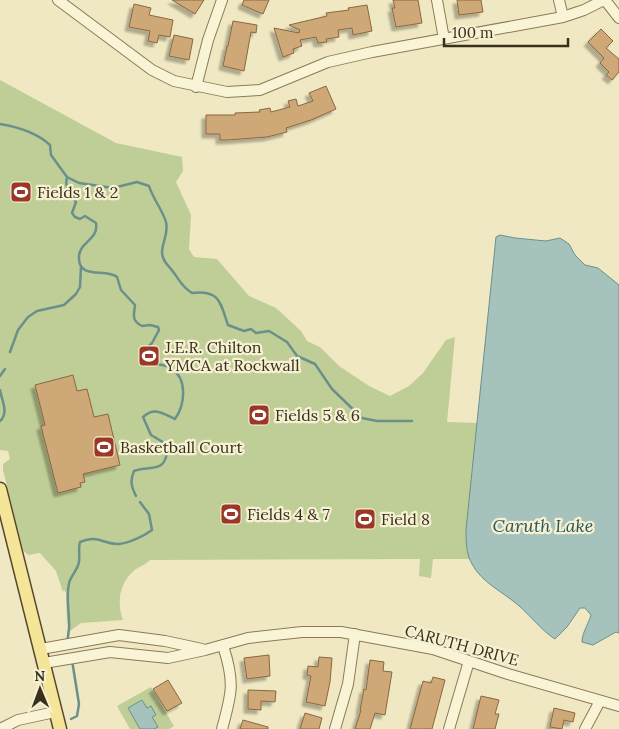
<svg xmlns="http://www.w3.org/2000/svg" width="619" height="729" viewBox="0 0 619 729" font-family="Lora,serif">
<defs>
<filter id="shadow"><feDropShadow dx="-4" dy="4" stdDeviation="1" flood-color="#0004"/></filter>
</defs>
<rect width="100%" height="100%" fill="#efe8c2"/>
<path fill="#bfce96" d="M0 80 116 143 182 157 183 171 176 182 191 215 189 249 194 257 217 259 249 296 276 308 301 331 307 341 320 347 339 366 369 386 390 396 409 386 423 373 446 340 455 337 447 422 478 423 477 559H433L431 578 419 576 420 559 150 560C146 564 141 566 136 569 120 581 116 601 123 620L81 623 70 631 67 620 66 593 64 590 63 592 56 571 40 553 28 555 23 550 3 470V464L10 459 8 451 0 450Z
M151 687 174 726 169 729H130L117 706Z"/>
<path fill="#a5c2bd" stroke="#6b908c" d="M500 235 515 238 546 241 560 238 569 244 575 255 585 265 598 268 619 285V633L616 632 593 645 582 642C582 633 588 625 591 615L585 608H580L567 627 555 639C542 631 530 615 518 605 503 592 481 582 472 564 466 554 466 541 466 530L496 237Z
M142 700 147 708 151 706 156 715 152 717 158 727 154 729H140L128 708Z"/>
<g fill="none" stroke-linecap="round" stroke-linejoin="round">
<path stroke="#6b908c" stroke-width="2.5" d="M0 124C18 127 37 133 50 145L51 155 67 177 79 183 113 188 137 182 149 186C153 199 162 209 166 222 169 233 162 242 162 253 163 263 169 265 174 273 180 281 182 287 192 293 220 290 220 302 228 325L244 331 251 329 256 333 269 331 287 342 297 356 315 364 332 389 362 418 377 421H412
M67 178C64 187 71 194 76 202L72 213 75 217 80 219 85 216 96 223C99 240 79 242 79 257 78 280 106 268 117 277L121 290 135 305C134 315 131 320 142 326L150 325 158 327 159 330 152 343 140 355C147 367 160 362 171 368 188 379 185 405 175 419 163 414 155 406 143 417L151 435 168 445C166 476 152 464 134 471 130 481 131 486 136 496
M10 352 18 330 28 317 37 311 64 305 76 294 80 287 81 266
M0 376 5 369
M0 390C2 401 9 413 0 421
M68 642C67 635 70 630 69 623 69 608 66 598 69 583 71 576 78 569 79 562 80 555 78 549 80 542 99 534 104 545 119 544 129 543 144 536 152 530L149 514 140 502
M71 719 77 716 79 704 72 660"/>
</g>
<path fill="#cfa877" stroke="#8a673e" filter="url(#shadow)" d="M172 0H204L195 14Z
M244 0H269L263 14 242 5Z
M393 0H418L422 23 396 27 392 8H395Z
M457 0H481L483 12 459 15Z
M134 4 151 8 149 15 173 20 170 37 159 35 157 43 148 41 150 31 129 27Z
M367 5 372 31 353 35 352 28 338 30 339 37 326 39 327 42 318 43 316 37 300 40 302 46 293 49 294 53 283 57 274 28 299 33 300 30 289 25 327 16 326 13 349 10 348 8Z
M233 21 257 25 256 33 251 32 244 71 223 66 227 46H228Z
M601 29 613 41 606 48 619 59V72L612 80 606 75 609 72 600 63 604 58 588 42Z
M174 35 193 39 189 60 169 56Z
M326 86 336 109 311 120 286 128 287 132 267 137 227 140H220V134H206V115H235V113L260 112 259 110 270 108 271 112 290 107 288 101 296 99 298 106 313 101 309 93Z
M73 375 77 391 87 389 94 417 108 414 120 465 83 474 85 482 80 483 81 487 58 493 41 426 45 425 35 385Z
M269 655 270 676 247 679 244 658Z
M319 657 332 658 330 682 325 706 306 702 311 676 307 675 308 666 318 667Z
M370 660 384 662 383 671 392 672 385 715 375 713 370 729H355L361 710H360L364 689 366 690Z
M433 677 445 680 432 729H410L423 681 431 683Z
M168 680 182 703 167 711 153 689Z
M248 690 276 691 275 702 261 701V710L248 709Z
M481 696 499 700 495 714H499L495 729H473Z
M554 708 575 713 573 722 564 720 562 729 550 727Z
M305 713 322 718 319 729H300Z
M243 720 268 727V729H240Z"/>
<g fill="none" stroke-linecap="round" stroke-linejoin="round">
<g stroke="#8a7a59" stroke-width="12">
<path id="minor" d="M58 0 152 70 174 81 227 92 260 90 328 62 372 52 563 17 584 10 604 0
M437 0 444 39
M559 0 563 17
M605 0 619 18
M196 87 208 40 222 0
M41 649 119 635 165 641 202 649
M44 663 110 652 168 658 205 650 248 638 302 632H341L433 649 508 674 619 706
M0 729 18 720 55 712
M222 729C232 693 235 682 223 646
M335 729 348 684 355 634
M449 729 469 661
M585 729 600 701"/>
</g>
<g stroke="#57472d" stroke-width="15">
<path id="major" d="M0 489 60 729"/>
</g>
<use href="#minor" stroke="#faf4d6" stroke-width="10"/>
<use href="#major" stroke="#f4e599" stroke-width="12"/>
</g>
<defs>
<g id="stadium-square" transform="scale(1.125)"><rect x="-9" y="-9" width="18" height="18" rx="4" fill="#9b3727" stroke="#f6f1d2"/><path d="M0-5a6.5 5 0 1 0 0 10a6.5 5 0 1 0 0-10ZM-3.5-1.8h7v3.6h-7Z" fill="#fff"/></g>
</defs>
<g fill-rule="evenodd">
<use href="#stadium-square" x="21" y="192"/>
<use href="#stadium-square" x="149" y="356"/>
<use href="#stadium-square" x="259" y="415"/>
<use href="#stadium-square" x="104" y="447"/>
<use href="#stadium-square" x="231" y="514"/>
<use href="#stadium-square" x="365" y="519"/>
</g>
<g text-anchor="middle" stroke-width="4.5" stroke-linejoin="round" paint-order="stroke">
<g font-size="16" fill="#392f1d" stroke="#f6f1d2" text-anchor="start">
<text x="37" y="198">Fields 1 &amp; 2</text>
<text x="165" y="353">J.E.R. Chilton<tspan x="165" dy="18">YMCA at Rockwall</tspan></text>
<text x="275" y="421">Fields 5 &amp; 6</text>
<text x="120" y="453">Basketball Court</text>
<text x="247" y="520">Fields 4 &amp; 7</text>
<text x="381" y="525">Field 8</text>
</g>
<g font-size="16" fill="#392f1d" stroke="#f6f1d2">
<text transform="translate(462 645) rotate(15)" y="6">CARUTH DRIVE</text>
</g>
<g font-size="18" font-style="italic" fill="#2c5559" stroke="#f6f1d2">
<text x="543" y="532">Caruth Lake</text>
</g>
</g>
<g transform="translate(40 689) rotate(359)" stroke="#f6f1d2" stroke-width="4" paint-order="stroke">
<path d="M0-4L9 19L0 12L-9 19Z" fill="#392f1d"/>
<text y="-8" font-size="14" font-weight="bold" text-anchor="middle" fill="#392f1d">N</text>
</g>
<path d="M444 38v8h124v-8" fill="none" stroke="#392f1d" stroke-width="2.5"/>
<text x="452" y="38" font-size="15" fill="#392f1d" stroke="#f6f1d2" stroke-width="4" paint-order="stroke">100 m</text>
</svg>
